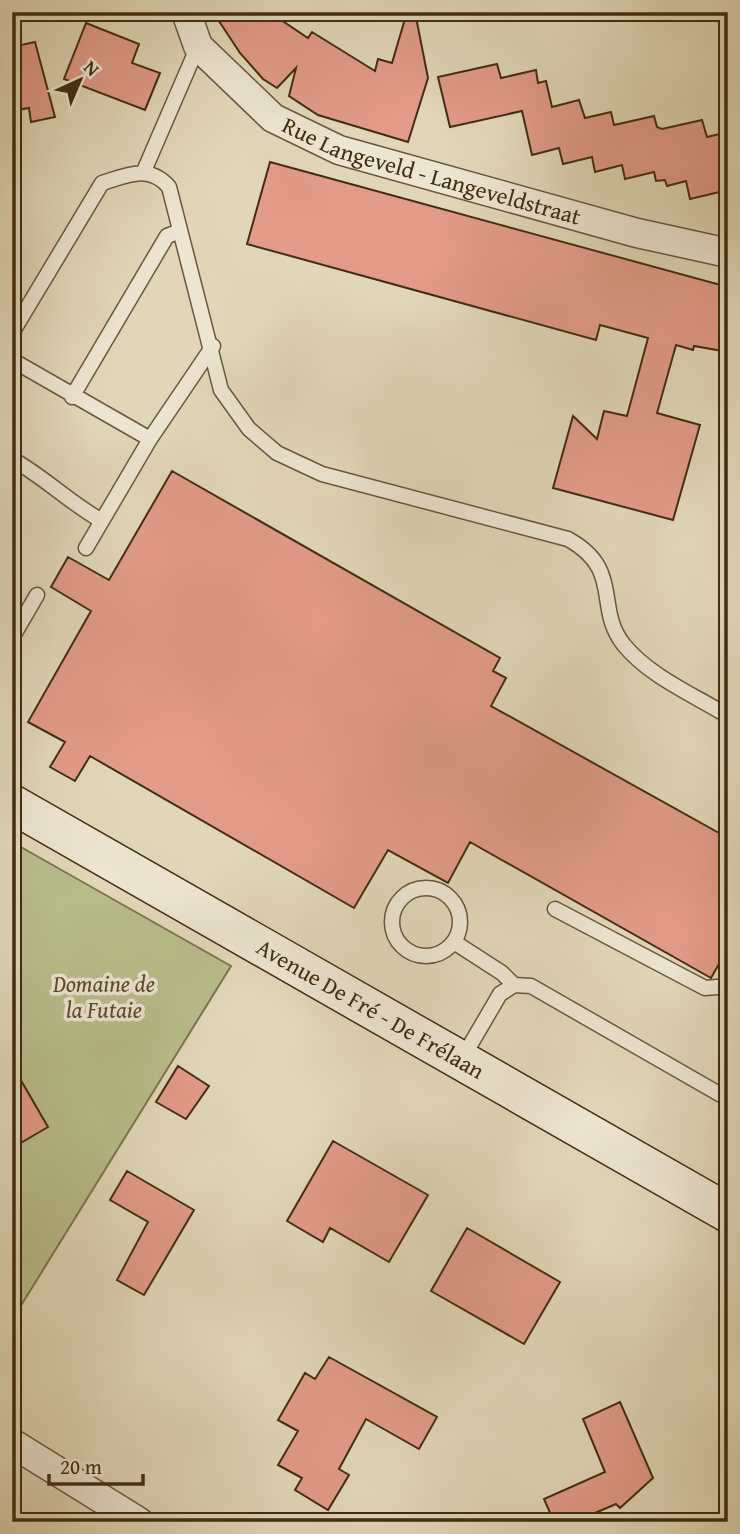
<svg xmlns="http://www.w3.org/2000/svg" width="740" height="1534" viewBox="0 0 740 1534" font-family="'Gentium Book Plus',serif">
<rect width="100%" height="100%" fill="#e1d7b8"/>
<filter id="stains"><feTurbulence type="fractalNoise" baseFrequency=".00286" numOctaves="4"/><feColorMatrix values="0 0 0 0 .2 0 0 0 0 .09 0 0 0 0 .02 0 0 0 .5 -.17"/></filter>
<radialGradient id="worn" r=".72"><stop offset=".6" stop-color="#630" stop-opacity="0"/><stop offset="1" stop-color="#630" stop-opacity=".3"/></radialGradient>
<path fill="#b8bd8b" stroke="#7c754e" stroke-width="2" d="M12 842 231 966 12 1320Z"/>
<path fill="#e29b89" stroke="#412d11" stroke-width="2" d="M213 12H269L308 38 312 32 375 71 378 59 392 63 407 12H415L428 78 408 142 318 115 289 96 296 68 277 88 263 79 240 53Z
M86 23 139 44 132 63 160 73 145 110 64 79Z
M35 42 55 117 31 122 29 108 12 111V47Z
M497 64 501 78 536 70 538 83 546 81 552 107 579 100 585 118 611 112 614 125 654 116 657 127 662 129 702 120 707 137 728 132V190L690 199 686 181 667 186 665 180 656 181 654 172 625 179 622 165 595 172 592 157 563 164 559 148 532 155 522 111 450 127 438 77Z
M270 162 728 287V352L694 346 693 350 676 345 657 413 700 425 673 520 553 488 573 416 597 439 604 411 627 416 648 338 600 325 596 340 247 244Z
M172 471 500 658 493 671 506 678 491 706 728 838V948L711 978 470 842 448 883 388 850 354 908 90 756 75 781 50 767 65 742 28 722 91 611 51 587 68 557 109 580Z
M12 1065 48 1127 12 1148Z
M178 1066 209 1086 186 1119 156 1102Z
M333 1141 428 1195 389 1262 330 1228 323 1242 287 1221Z
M127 1171 194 1210 144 1295 117 1280 148 1222 110 1200Z
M467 1228 560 1282 524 1344 431 1291Z
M329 1357 437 1417 419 1449 366 1419 339 1469 349 1475 328 1510 295 1490 302 1478 278 1465 298 1431 278 1420 305 1373 315 1379Z
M620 1402 653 1478 620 1508 616 1504 574 1522H554L544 1499 605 1472 583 1419Z"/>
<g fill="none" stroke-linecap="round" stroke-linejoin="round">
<g stroke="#69583b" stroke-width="17">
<path id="service" d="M144 171 198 46
M12 333 102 183C128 175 149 164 169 187L221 390 249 429 277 453 322 474 568 539C624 570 594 608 624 645 649 676 694 695 728 716
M12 360 150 439
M72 397 167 236 180 231
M12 459C44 477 70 503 102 521
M86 548 150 439 213 346
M12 638 37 595
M392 922a34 34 0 1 1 68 0a34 34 0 1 1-68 0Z
M555 909 705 988 728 986
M454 942 502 973 514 985
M462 1059 500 994 514 985 531 986 728 1099"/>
</g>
<g stroke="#69583b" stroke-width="31">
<g id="minor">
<path id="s1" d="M186 12 198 46 273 118 339 150 637 233 728 253"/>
<path d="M15 1445 139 1522"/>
</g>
</g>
<g stroke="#412d11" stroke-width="41">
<g id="secondary">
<path id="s2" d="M12 804 728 1213"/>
</g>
</g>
<use href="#service" stroke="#ece5d1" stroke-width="14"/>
<use href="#minor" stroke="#ece5d1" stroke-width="28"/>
<use href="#secondary" stroke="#ece5d1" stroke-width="38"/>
</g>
<g text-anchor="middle" stroke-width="7" stroke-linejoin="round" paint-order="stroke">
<g font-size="23" fill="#412d11" stroke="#ece5d1">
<text dy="8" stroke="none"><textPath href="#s1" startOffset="308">Rue Langeveld - Langeveldstraat</textPath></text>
<text dy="8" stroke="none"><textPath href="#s2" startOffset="413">Avenue De Fré - De Frélaan</textPath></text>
</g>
<g font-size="23" font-style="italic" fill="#594a29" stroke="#ece5d1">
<text x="104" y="992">Domaine de<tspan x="104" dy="26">la Futaie</tspan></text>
</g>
</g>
<rect width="740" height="1534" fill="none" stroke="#e1d7b8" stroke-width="42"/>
<rect x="14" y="14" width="712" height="1506" fill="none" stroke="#412d11" stroke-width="3.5"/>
<rect x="21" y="21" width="698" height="1492" fill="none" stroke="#412d11" stroke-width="2"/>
<g transform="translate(80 80) rotate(44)" stroke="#ece5d1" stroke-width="5" paint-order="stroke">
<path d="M0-5L12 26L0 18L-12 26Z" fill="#412d11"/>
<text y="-10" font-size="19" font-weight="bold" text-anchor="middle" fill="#412d11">N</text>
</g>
<path d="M49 1474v10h94v-10" fill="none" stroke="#412d11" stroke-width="3.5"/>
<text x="60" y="1474" font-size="21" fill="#412d11" stroke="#ece5d1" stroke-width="5" paint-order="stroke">20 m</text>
<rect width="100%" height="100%" filter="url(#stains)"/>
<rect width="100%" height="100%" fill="url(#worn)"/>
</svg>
